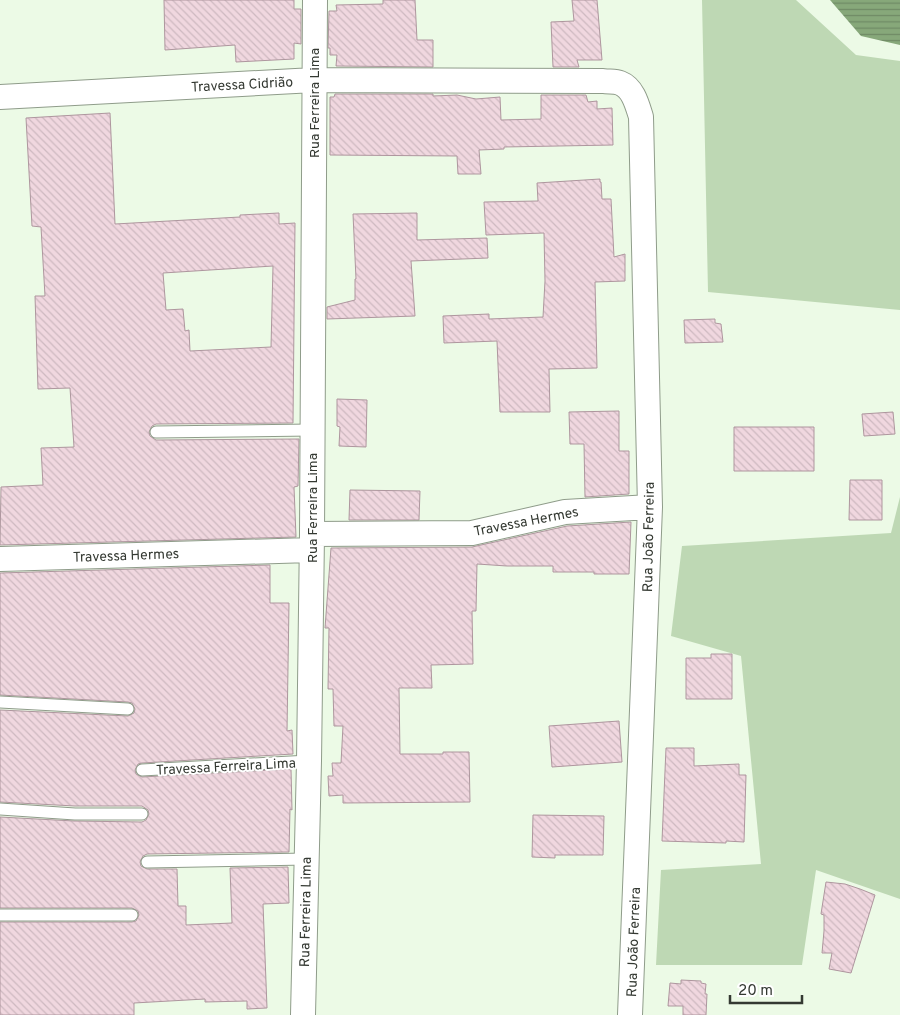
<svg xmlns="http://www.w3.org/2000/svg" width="900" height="1015" viewBox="0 0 900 1015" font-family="Overpass,sans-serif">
<defs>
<pattern id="water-rules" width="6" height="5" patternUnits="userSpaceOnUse" patternTransform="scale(1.25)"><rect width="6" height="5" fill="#87a87a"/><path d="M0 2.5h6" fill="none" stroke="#6f8a65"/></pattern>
<pattern id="building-back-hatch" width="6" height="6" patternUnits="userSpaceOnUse" patternTransform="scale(1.25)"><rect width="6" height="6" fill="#f0d7df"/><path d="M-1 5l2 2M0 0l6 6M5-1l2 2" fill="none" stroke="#ceb9c0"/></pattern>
</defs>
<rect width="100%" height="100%" fill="#ecfae6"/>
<path fill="#bed8b4" d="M702 0H796L856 55 900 61V310L708 292Z
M900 497V899L816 870 802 965H656L661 870 761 864 741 656 671 636 682 546 891 533Z"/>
<path fill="url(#water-rules)" d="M830 0H900V45L861 36Z"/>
<path fill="url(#building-back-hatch)" stroke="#ae969e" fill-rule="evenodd" d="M164 0H294V9H301V44L294 43V59L236 62 235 45 165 50Z
M383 0H415L417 40H433V67L336 66 337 55H330V48H328L329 11H337L336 5 383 4Z
M572 0H597L602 60H577L579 67H553L551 22 574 21Z
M335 94H433V96L457 95 476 99 500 97 501 120 541 119V95H586L588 102 597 101V109L612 108 613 145 504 147V149L479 150 481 174H458L457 156 330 155V97H334Z
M110 113 115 224 240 217V215L279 213V224L295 223 293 423 156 424 152 426 149 432 150 436 156 440 299 439 298 486 294 487 296 537 0 545 1 487 43 485 41 448 74 447 70 388 38 389 35 296H45L41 227 32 226 26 118ZM273 266 271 347 190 351 189 330 185 331 183 309 166 310 163 273Z
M600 179V182H601L602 199H611L614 257 625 254V281L595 282 597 368 549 369 550 412H500L497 341 444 343 443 316 489 314V319L543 317 545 281 544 233 486 235 484 202 538 201 537 183Z
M417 213V240L487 238 488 258 411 261 415 316 327 319V307L355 300V279H356L353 214Z
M715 319V323L721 324 723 342 685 343 684 320Z
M337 399 367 400 366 447 339 446 340 427 337 426Z
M619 411V451H629V494L585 497 584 444H570L569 412Z
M893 412 895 434 864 436 862 414Z
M734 427H814V471H734Z
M850 480H882V520H849Z
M350 490 420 491 419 520H349Z
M631 522 629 574H594V572H553V566H507L477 564 476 611H472L473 664 431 665 432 688H399L400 754H443V752H469L470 802 343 803V795L329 796 328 776H333L332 763H341L343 726H334L333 689H328L329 628H325L331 548 472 547 567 526Z
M270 565V603H289L287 731 292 730 293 754 142 763 138 764 135 770 136 774 142 777 291 769 292 810 290 809 289 852 147 854 143 856 140 862 141 866 147 869H177L178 906H186V925L232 923 230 868 288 867 289 903 263 904 267 1008 247 1009V1001L205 1002V999L134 1003V1015H0V922H132L136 921 139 915 138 911 132 908H0V817L74 821 142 822 146 820 149 814 148 810 142 806H75L0 802V710L128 716 134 713 135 709 132 703 128 702 0 695V573Z
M711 654H732V699H686V658H711Z
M619 721 622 762 552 767 549 726Z
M666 748H694V766L739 764V775H746L744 842 726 841V843L662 841Z
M533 815 604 816 603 855H555V858L532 857Z
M826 882 845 884 860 889 875 895 851 973 829 969 832 953H822L824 931V915L821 914Z
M681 980 701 981V983L706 984 705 994H707L706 1015H683V1006H668L670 983 681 984Z"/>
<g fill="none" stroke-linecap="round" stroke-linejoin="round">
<g stroke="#8f9c8a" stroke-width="13">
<path id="lane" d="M156 432 312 430
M0 702 128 709
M142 770 309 761
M0 809 75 814H142
M147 862 306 859
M0 915H132"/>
</g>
<g stroke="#8f9c8a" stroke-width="26">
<path id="street" d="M0 97 314 80 603 81C609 82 615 81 620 83 633 88 637 104 641 117L650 507 630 1015
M312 534 472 533 565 512 650 507
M0 559 311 550
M303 1015 309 761 312 534 315 0"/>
</g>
<use href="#lane" stroke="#fff" stroke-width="11"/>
<use href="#street" stroke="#fff" stroke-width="24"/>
</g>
<g text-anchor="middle" stroke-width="4" stroke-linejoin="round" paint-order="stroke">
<g font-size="14" fill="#343932" stroke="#fff">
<text transform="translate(242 84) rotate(-3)" y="5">Travessa Cidrião</text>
<text transform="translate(314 103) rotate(-90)" y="5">Rua Ferreira Lima</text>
<text transform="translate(312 508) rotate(-90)" y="5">Rua Ferreira Lima</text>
<text transform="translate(526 521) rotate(-11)" y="5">Travessa Hermes</text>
<text transform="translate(648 537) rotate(-89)" y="5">Rua João Ferreira</text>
<text transform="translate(126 555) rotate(-2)" y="5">Travessa Hermes</text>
<text transform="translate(226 766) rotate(-3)" y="5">Travessa Ferreira Lima</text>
<text transform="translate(305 912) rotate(-89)" y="5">Rua Ferreira Lima</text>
<text transform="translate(633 942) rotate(-88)" y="5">Rua João Ferreira</text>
</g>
</g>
<path d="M730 995v8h72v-8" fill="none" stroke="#343932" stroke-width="2.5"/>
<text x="738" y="995" font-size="15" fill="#343932" stroke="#ffffff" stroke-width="4" paint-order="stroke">20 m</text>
</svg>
